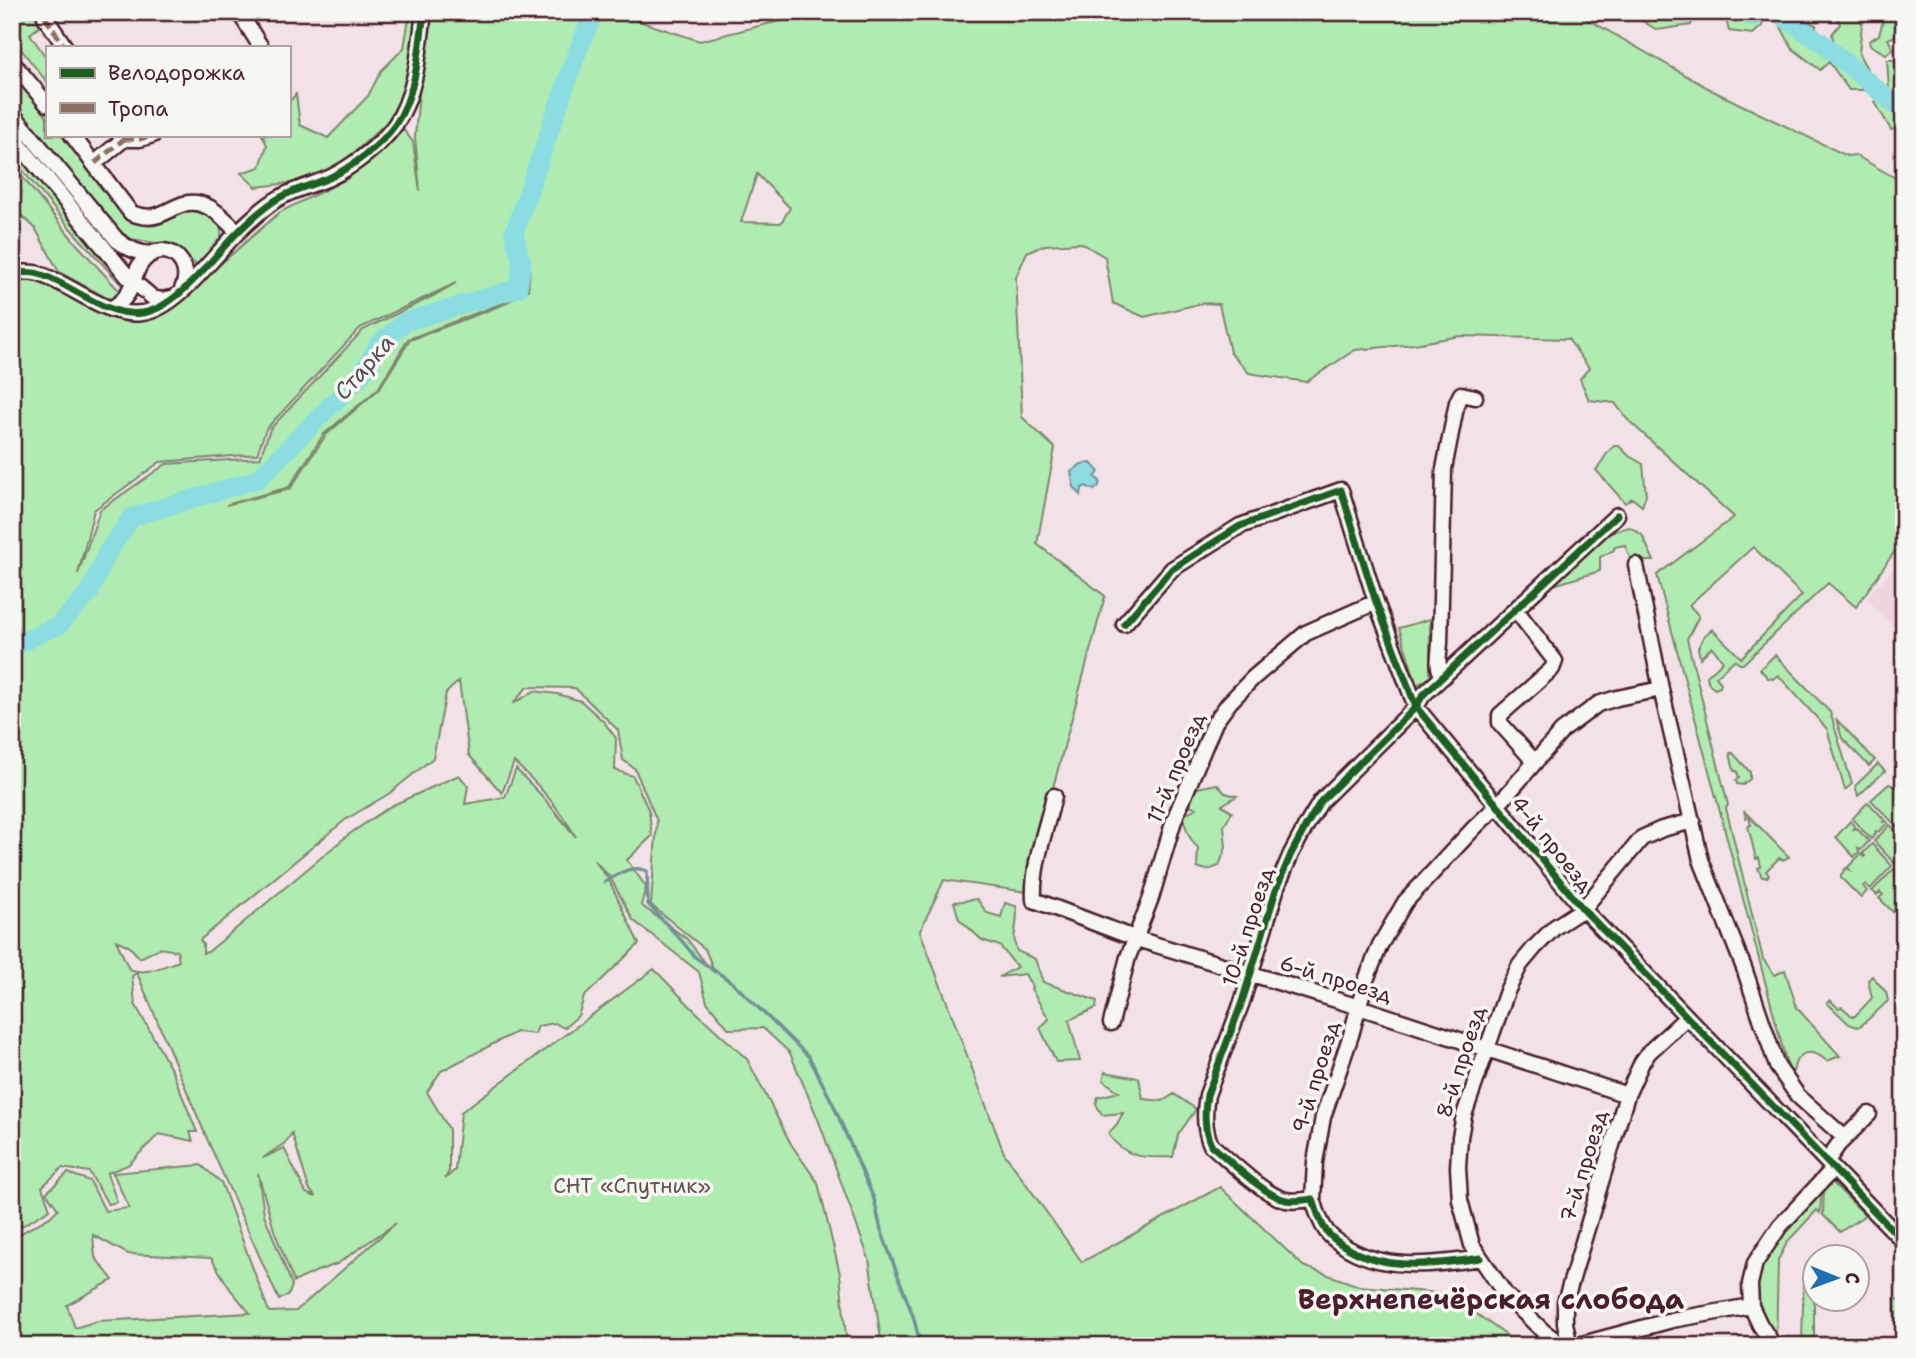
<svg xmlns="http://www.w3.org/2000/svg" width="1916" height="1358" viewBox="0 0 1916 1358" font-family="'Shantell Sans',sans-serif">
<rect width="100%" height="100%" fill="#f2e2e7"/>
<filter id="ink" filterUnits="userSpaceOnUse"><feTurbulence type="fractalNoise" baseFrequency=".0143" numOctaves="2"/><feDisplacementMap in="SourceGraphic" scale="14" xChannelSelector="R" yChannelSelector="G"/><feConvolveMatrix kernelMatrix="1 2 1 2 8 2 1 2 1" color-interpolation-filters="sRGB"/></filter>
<g filter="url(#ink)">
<path fill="#efd4e0" d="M1904 558V638L1866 598Z"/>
<path fill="#b0ecb1" stroke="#7d866e" stroke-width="2" fill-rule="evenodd" d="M12 12C25 12 36 13 43 24L30 34 47 59V82L12 38Z
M410 12H419L414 55 404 93 387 122 356 151 328 172 297 182 256 187 241 173 260 167 267 145 262 135H289V102L296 94 300 125 328 138 368 96 381 71 404 48Z
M431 12H611L700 41 815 12H1575L1715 92 1847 156 1855 155 1904 183V538L1856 607 1828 583 1743 664H1740L1734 660 1716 677 1721 683 1720 687 1715 689C1709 686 1708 683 1707 676L1723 661 1712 647 1700 658 1698 648 1704 636 1712 629 1741 658 1802 595 1753 547 1689 605 1699 616 1687 639 1728 805 1726 808 1763 959 1775 975 1785 970 1797 1008 1840 1056 1827 1061C1810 1047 1795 1051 1793 1074L1788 1068 1657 575 1734 517 1627 419 1615 403 1589 400 1580 379 1589 368 1568 339 1460 336 1414 344 1355 350 1306 382 1249 373 1230 352 1219 304 1203 303 1144 317 1113 303 1105 257 1081 243 1045 245 1027 252 1016 277 1022 417 1055 448 1037 544 1105 596 1035 854 1028 892 944 880 920 931 1004 1153 1082 1262 1220 1187 1303 1266 1359 1286 1449 1294 1521 1346H882L869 1259 818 1119 790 1053 763 1028 729 1029 707 1002 699 972 633 920 610 877 594 860 609 880 639 944 584 997 578 1016 564 1028 555 1023 538 1026 535 1034 516 1032 441 1071 427 1092 449 1129V1171L445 1179 455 1170 461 1112 654 969 695 1011 747 1059 791 1144 818 1183 840 1274 847 1346H12V1238L50 1217 58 1209 46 1193 68 1173 90 1181 105 1211 129 1208 113 1173 201 1165 221 1182 269 1312 296 1311 396 1223 337 1264 317 1271 294 1282 274 1230 258 1173 264 1214 292 1285 289 1294 279 1300 208 1141 137 973 132 976 135 1004 173 1073 197 1132H190L193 1141 159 1134 128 1165 107 1173 117 1202 108 1204 89 1172 62 1168 42 1187 50 1209 12 1232V284L34 279 122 318 166 312 280 212 347 179 402 128 413 142 420 191 415 136 420 83ZM757 174 790 208 781 223 741 222ZM530 269 528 290 502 305 410 340 379 389 326 435 290 489 226 505 289 487 324 434 378 389 408 339 500 304 527 289ZM456 283 433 296 363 330 270 429 260 458 166 464 100 510 78 574 94 510 160 462 257 454 266 429 360 328ZM459 681 469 755 502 793 514 762C538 784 560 809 576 837L543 797 516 769 505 797 465 804 468 786 459 775 391 806 348 835 208 952 203 953V944L200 940 322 839 345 820 390 793 433 758 446 693ZM527 687 575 688 618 730 623 760 635 769 657 821 651 905 705 949 715 973 710 969 687 939 641 905 646 887 627 860 652 836 649 811 633 776 615 770 616 738 603 721 581 701 557 694 534 691 513 704ZM116 940 129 946 140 958 160 948 177 951 179 961C163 966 146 976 129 969ZM292 1133 309 1189 316 1197 306 1193 284 1148 263 1158 286 1142ZM93 1235 128 1254 211 1258 230 1289 250 1313 97 1321 75 1328 67 1305 113 1280 95 1257Z
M1628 12H1696L1691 25 1657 30Z
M1724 12H1765L1762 26 1753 34 1729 31Z
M1838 12H1859L1862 23 1859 54 1867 69 1859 80 1863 90H1849L1829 62 1820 70 1792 48 1781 27 1785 14 1816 25V34L1834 44 1832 34 1840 24 1835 14Z
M1893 12H1903L1900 13 1896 23 1900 34 1888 39 1893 49 1886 54 1870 45 1869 41 1879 35 1884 17Z
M1887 60H1903L1904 62V126L1891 130 1875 102 1889 89Z
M12 73 47 117V135H61L130 220C160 233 165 220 191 209 202 212 209 216 217 223 230 237 211 253 202 263L195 264 182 252 172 246 132 239 122 233 12 101Z
M12 146 126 283V290L70 228 12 158Z
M12 164 74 241 123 295 115 299 107 298 59 272 35 228 12 207Z
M1614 446H1619L1629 456 1643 464 1646 495 1642 506 1632 498 1625 503 1596 470C1603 463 1606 451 1614 446Z
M1630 527 1642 535 1654 561H1631L1625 545 1614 547V550L1600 557V571L1547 587 1604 533Z
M1430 619V678L1417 685 1399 628Z
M1775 655 1830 712 1852 784 1845 790 1827 729 1778 675 1773 679 1768 678 1760 669Z
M1836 719 1875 760 1869 766 1842 738Z
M1730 753H1733L1750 772V779L1743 785 1737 784 1736 780 1739 778 1737 771H1734Z
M1878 764 1885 771 1858 796 1855 786Z
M1217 784 1225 793 1237 796 1222 805 1232 812 1224 826 1226 847 1219 866 1208 870 1197 868 1198 848C1186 835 1188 831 1182 816L1196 808 1186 803 1192 789Z
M1889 784 1897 787 1904 795V808L1901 811 1904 812V834L1871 800Z
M1868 802 1884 819 1883 822 1886 821 1888 823 1878 832 1876 831 1875 832 1876 834 1871 839 1852 819Z
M1744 811 1789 857 1783 860 1779 858 1766 871 1769 875 1767 877H1762L1758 868 1761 867 1759 858 1756 859 1748 826 1751 825 1749 817 1746 818Z
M1850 821 1854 826 1853 829 1856 828 1869 841 1861 850 1858 848 1859 852 1854 857 1836 837Z
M1890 825 1904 839V854L1902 856 1898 852 1896 854 1900 859 1895 864 1874 841Z
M1872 844 1892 866 1870 889 1866 884 1863 886 1867 891 1861 898 1841 878V875L1846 868 1850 870 1848 867 1861 854 1864 857 1865 856 1863 853Z
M1894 869 1898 873 1895 876 1897 879 1901 876 1904 878V917L1901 920 1879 898 1883 895 1880 892 1877 895 1872 891Z
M977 899 987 913 1001 917 1005 903 1016 906C1020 923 1010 934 1017 951L1035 959 1043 982 1097 1001 1096 1008 1069 1020 1080 1061 1056 1062 1040 1028 1049 1019 1031 989 1032 987 1025 974 999 977 1017 967 1000 946 982 940 959 919 954 902Z
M1872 976 1886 992 1888 1001 1862 1025 1857 1027 1849 1024 1827 1003 1830 1000 1838 1008 1842 1007 1852 1016H1855L1872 998 1868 980Z
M1105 1072 1139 1078 1143 1099 1163 1101 1174 1094 1196 1109 1178 1135 1173 1157C1144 1158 1126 1159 1108 1134L1117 1124 1123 1113 1102 1115 1096 1104 1098 1097 1119 1092 1103 1080Z
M1827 1182 1833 1183 1865 1215 1840 1232 1823 1215 1824 1188Z
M1822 1188 1820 1213 1817 1210 1788 1241 1778 1260 1776 1346 1752 1308 1755 1263Z
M1808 1262H1812L1814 1265V1346H1797L1796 1344 1802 1343 1804 1270Z
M1895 1299 1904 1301V1346H1894L1896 1341Z"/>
<path fill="#8bdde2" stroke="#719199" stroke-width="2" d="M1091 463 1099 472 1095 477 1100 481 1099 486 1094 490 1086 486 1082 488 1081 495 1074 487 1071 472 1081 464Z"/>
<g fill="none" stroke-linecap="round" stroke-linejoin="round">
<path stroke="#719199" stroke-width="3.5" d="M605 882C619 874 631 864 647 871L648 904 681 940 695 957 733 983 809 1057 833 1104 874 1199 881 1230 913 1316 921 1346"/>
<path stroke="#8bdde2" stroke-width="19" d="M1740 12 1753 17 1764 12
M1776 12 1821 42 1904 112
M12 647 59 625 90 592 107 553 132 517 258 479 362 374 379 344 405 322 518 288 522 264 514 233 575 58 594 12"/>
<g stroke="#4a1f2b" stroke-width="19">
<path id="minor" d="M239 12 261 47
M45 17 65 47
M12 62 47 104
M12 113 117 240C127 248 139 254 152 254
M72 135 131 213C163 226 172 200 196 203 213 205 226 221 238 232
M12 136 128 277 153 298 162 300 171 298
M124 139H140L153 135
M95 163 124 139 122 135
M12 273C20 273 31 271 39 274 72 284 106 318 142 313 177 309 214 255 238 232 248 222 259 212 270 204 287 191 310 186 329 178 352 167 380 146 395 125 417 93 419 49 424 12
M110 309C139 295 129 270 148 256 171 240 194 266 182 289
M1636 565 1661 689 1701 860 1744 968 1777 1066 1798 1096 1845 1138
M1516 610 1555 661 1552 669 1500 715V723L1532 759
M1124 624 1172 569 1240 526 1341 490 1376 602 1416 707 1583 909 1904 1242
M1443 677C1436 666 1439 656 1440 643L1444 469 1457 402 1461 394 1475 397
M1054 796C1046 830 1032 865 1034 900L1137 939 1359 1007 1627 1095
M1111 1023 1128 957 1151 898 1174 820 1215 722 1229 703 1253 678 1306 633 1376 602
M1827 1161 1838 1145 1869 1114
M1313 1199 1315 1162 1323 1117 1351 1035 1366 980 1380 945 1405 902 1475 827 1498 805 1562 731 1598 704 1617 698 1661 689
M1480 1258C1435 1265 1381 1272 1341 1244 1335 1240 1329 1236 1325 1229 1319 1220 1316 1209 1313 1199 1304 1200 1294 1202 1286 1200 1265 1196 1228 1159 1211 1145 1204 1130 1204 1112 1207 1095L1242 1002 1277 887 1291 854 1306 826 1321 801 1416 707 1423 695 1617 515
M1566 1346 1561 1344 1544 1332 1505 1294 1472 1245 1460 1200 1458 1167 1460 1137 1464 1115 1507 991 1520 965 1535 947 1555 927 1583 909 1642 838 1662 829 1693 821
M1570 1346 1565 1323V1302L1627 1095 1642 1062 1649 1052 1687 1017
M1575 1346 1672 1320 1751 1306
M1774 1346 1760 1325 1751 1306 1750 1284 1755 1263 1780 1226 1833 1169"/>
</g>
<use href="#minor" stroke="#f6f6f2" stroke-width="14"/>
<path stroke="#8d6e63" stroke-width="5" stroke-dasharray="10 5" stroke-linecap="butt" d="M45 17 65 47
M124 139H140L153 135
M95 163 124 139 122 135"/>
<g stroke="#f6f6f2" stroke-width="11">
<path id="cycleway" d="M12 273C20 273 31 271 39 274 72 284 106 318 142 313 177 309 214 255 238 232 248 222 259 212 270 204 287 191 310 186 329 178 352 167 380 146 395 125 417 93 419 49 424 12
M1124 624 1172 569 1240 526 1341 490 1376 602 1416 707 1583 909 1904 1242
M1480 1258C1435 1265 1381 1272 1341 1244 1335 1240 1329 1236 1325 1229 1319 1220 1316 1209 1313 1199 1304 1200 1294 1202 1286 1200 1265 1196 1228 1159 1211 1145 1204 1130 1204 1112 1207 1095L1242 1002 1277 887 1291 854 1306 826 1321 801 1416 707 1423 695 1617 515"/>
</g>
<use href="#cycleway" stroke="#1b5e20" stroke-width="7"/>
</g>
</g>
<g text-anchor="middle" stroke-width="7" stroke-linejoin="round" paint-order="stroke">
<g font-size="21" fill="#4a1f2b" stroke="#f6f6f2">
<text transform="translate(1176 768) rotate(-67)" y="7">11-й проезд</text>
<text transform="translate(1552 844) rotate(51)" y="7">4-й проезд</text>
<text transform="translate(1248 927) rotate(-72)" y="7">10-й проезд</text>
<text transform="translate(1336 979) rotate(17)" y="7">6-й проезд</text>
<text transform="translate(1461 1062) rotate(-72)" y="7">8-й проезд</text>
<text transform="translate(1316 1077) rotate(-73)" y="7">9-й проезд</text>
<text transform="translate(1584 1166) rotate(-73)" y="7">7-й проезд</text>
</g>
<g font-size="21" fill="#64524c" stroke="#f6f6f2">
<text x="632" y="1193">СНТ «Спутник»</text>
</g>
<g font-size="23" font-style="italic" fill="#5a4e59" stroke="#f6f6f2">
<text transform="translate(364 367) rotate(-49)" y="8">Старка</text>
</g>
<g font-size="28" font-weight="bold" fill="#4a1f2b" stroke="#f6f6f2">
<text x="1491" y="1309">Верхнепечёрская слобода</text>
</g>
</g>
<rect width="1916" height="1358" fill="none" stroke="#f6f6f2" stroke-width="42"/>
<rect x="21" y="21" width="1874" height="1316" fill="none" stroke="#4a1f2b" stroke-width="2.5" filter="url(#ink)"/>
<rect x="46" y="46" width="245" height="91" fill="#f6f6f2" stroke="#b1a0a2" stroke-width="2"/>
<rect x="60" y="68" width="35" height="10" fill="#1b5e20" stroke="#b1a0a2" stroke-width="2"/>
<text x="108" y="80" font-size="21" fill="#4a1f2b">Велодорожка</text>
<rect x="60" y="103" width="35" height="10" fill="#8d6e63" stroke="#b1a0a2" stroke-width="2"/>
<text x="108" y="116" font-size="21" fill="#4a1f2b">Тропа</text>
<g transform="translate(1836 1278) rotate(91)"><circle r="33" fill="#f6f6f2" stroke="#b1a0a2" stroke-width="2"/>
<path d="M0-5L12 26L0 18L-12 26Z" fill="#1f6fb2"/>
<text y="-10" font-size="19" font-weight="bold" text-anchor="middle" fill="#4a1f2b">С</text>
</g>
</svg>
